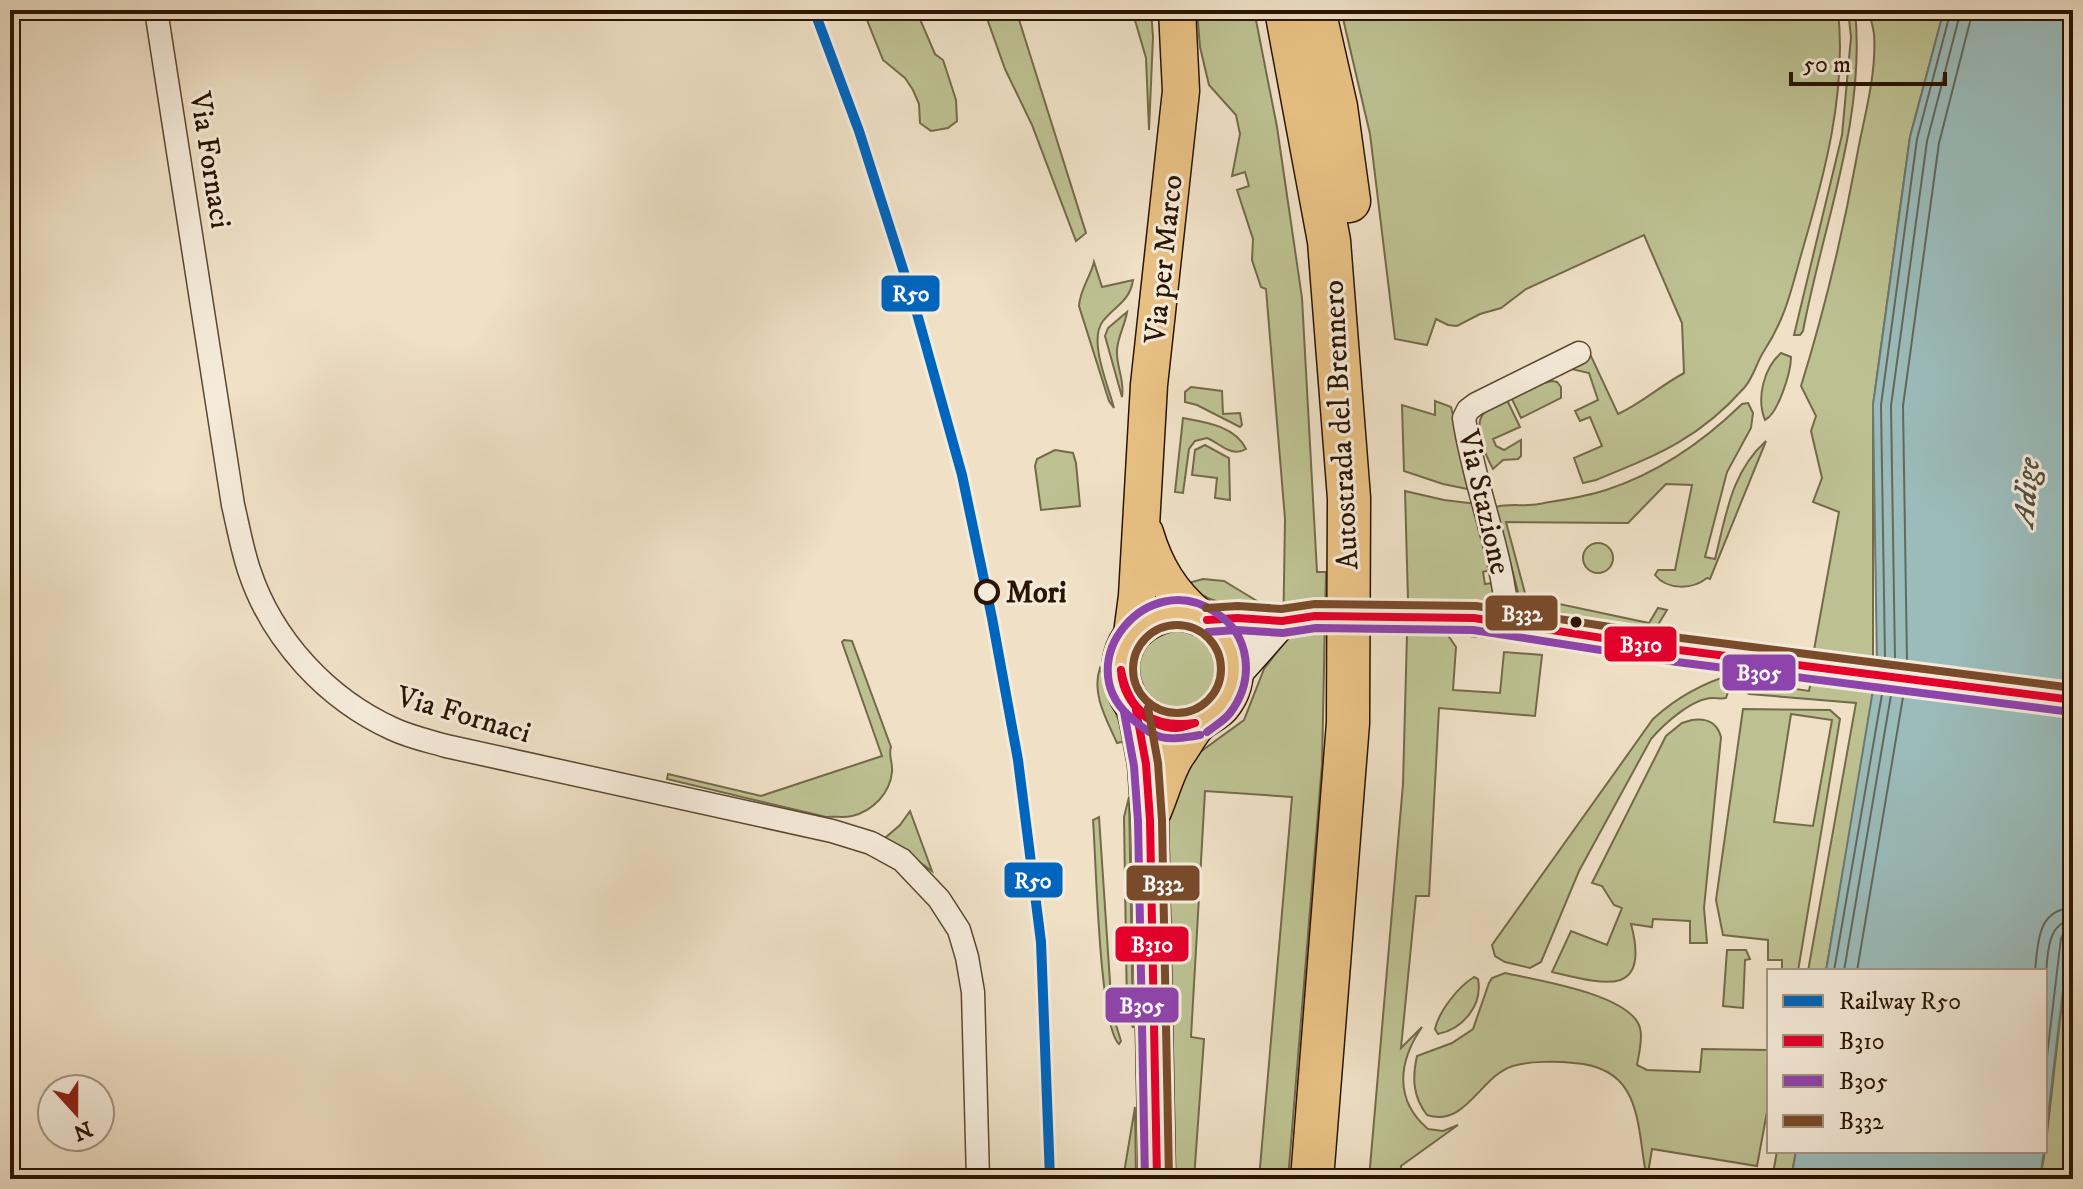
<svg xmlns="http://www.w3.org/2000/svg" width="2083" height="1189" viewBox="0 0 2083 1189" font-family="'IM FELL DW Pica',serif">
<rect width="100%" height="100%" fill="#efe0c6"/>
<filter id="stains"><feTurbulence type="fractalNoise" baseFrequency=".0025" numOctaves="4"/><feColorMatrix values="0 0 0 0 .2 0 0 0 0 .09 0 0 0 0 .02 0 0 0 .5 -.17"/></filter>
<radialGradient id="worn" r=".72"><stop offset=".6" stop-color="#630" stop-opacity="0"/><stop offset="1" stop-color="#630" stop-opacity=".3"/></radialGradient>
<path fill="#bdc192" stroke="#746a49" stroke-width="2" fill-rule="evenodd" d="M863 10H916L935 54 943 60 946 69 956 100 957 121 948 128 931 131 920 123 919 104 913 90 905 78 883 60Z
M984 10H1016L1086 233 1076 241 1032 125 1005 69Z
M1132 10H1151L1153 37 1149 130 1146 58Z
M1197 10H1254L1277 127 1302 298 1317 572H1326L1322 764 1288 1179H1259L1292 797 1205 791 1191 1037 1204 1039 1194 1179H1168L1167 804 1196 755 1244 720 1264 669 1283 644 1285 519 1266 289 1261 287 1252 260 1253 239 1237 190 1249 186 1245 172 1232 176 1240 134 1236 115 1209 85 1200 47Z
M1341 10H1838C1847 93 1824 177 1801 255 1791 291 1785 319 1764 351 1756 363 1754 377 1744 388 1699 439 1657 455 1596 480L1583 483 1574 458 1602 446 1590 417 1580 421 1575 411 1598 400 1589 373 1567 368 1591 356 1618 414C1642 403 1660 386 1684 373L1682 323 1644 235 1526 289 1501 308 1480 314 1457 326 1448 325 1436 319 1427 345 1395 339 1370 134Z
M1848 10H1855C1866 120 1823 224 1803 331L1800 335H1794L1842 135 1851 37Z
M1869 10H1944L1910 137 1873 405V668L1812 661 1839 512 1813 502 1822 478 1811 431 1816 416 1801 386C1824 312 1842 237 1856 161 1863 120 1877 76 1874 34 1873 26 1870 18 1869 10Z
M1094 262 1102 287 1133 280C1130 301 1115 306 1103 321 1088 340 1108 385 1114 408L1109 401 1079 306C1080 289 1090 278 1094 262Z
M1127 312C1125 325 1118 336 1117 350 1116 367 1125 380 1122 397L1105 336 1108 328Z
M1781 353 1791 357C1791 372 1778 414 1765 420 1756 398 1764 368 1781 353Z
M1552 381 1557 382 1561 387V398L1521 418 1511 397 1540 384Z
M1191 387 1222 391 1223 414 1240 413 1242 425 1240 427 1197 405 1185 402V392Z
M1507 400 1520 427 1493 439 1496 446 1504 450 1521 440V456L1518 459 1503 460 1493 469C1486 456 1472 426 1484 413 1489 407 1500 404 1507 400Z
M1435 401 1451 407 1472 490 1443 484 1404 471 1402 405 1435 415Z
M1748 403 1753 413 1751 428 1727 472 1705 557 1715 559C1726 516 1731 472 1766 441L1710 579 1707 578C1692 590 1667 590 1655 575L1658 570H1675L1692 485 1666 484 1628 523 1506 522 1526 597 1649 623 1658 608 1667 610 1653 633 1521 604 1496 507C1510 503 1525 507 1539 504 1561 500 1585 497 1606 490 1658 473 1703 442 1742 404Z
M1183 418C1205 422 1235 426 1246 449 1231 458 1220 443 1207 438L1195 441 1189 449 1183 493 1175 492Z
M1205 445 1229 458 1230 500 1215 498 1217 478 1192 475 1195 450Z
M1055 450 1073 453 1076 463 1080 506 1041 510 1035 466 1037 459Z
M1405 491 1444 500 1477 504 1490 570 1483 572 1485 584 1492 583 1495 601 1408 600Z
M1583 558a15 15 0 1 1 30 0a15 15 0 1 1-30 0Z
M1203 579 1224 581 1257 601C1233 607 1205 604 1188 583Z
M1166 630C1205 632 1213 639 1220 679L1197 711 1152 709 1133 667 1142 645Z
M1407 634H1447L1456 647 1453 690 1500 693 1504 652 1542 655 1535 716 1439 708 1429 896H1416L1401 1048 1422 1027C1398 1062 1394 1100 1428 1129L1443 1131 1458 1125 1401 1166 1400 1179H1369L1403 784Z
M844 640 852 641 891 747C888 756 893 762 892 772 890 793 873 811 852 816 844 818 835 816 826 817L667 779 668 774 761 796 882 756 842 642Z
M1100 668 1126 741 1117 743C1107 720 1091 694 1100 668Z
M1734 674 1790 678 1788 688 1809 691 1811 681 1872 692 1875 687 1826 971H1808L1856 703 1749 694 1740 685 1729 689 1726 698C1722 699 1718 698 1714 698 1693 697 1663 725 1651 739L1579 871 1541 962 1530 968 1505 962 1495 956 1492 945 1653 719C1677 697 1702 683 1734 674Z
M1743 709 1830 710 1840 719 1798 971H1782V960H1768V940L1723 935 1716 900ZM1791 714 1832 720 1813 826 1774 822Z
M1692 720C1707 718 1717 722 1721 737L1704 908 1707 943H1690V921L1653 919 1652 927 1631 924C1651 999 1603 984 1552 972L1571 931 1607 945 1622 908 1614 905 1602 886 1592 883 1666 736 1682 723Z
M1129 797 1133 1028 1127 1011 1124 817Z
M910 811 932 871 885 838 900 825Z
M1099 817 1112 1012 1121 1041 1119 1044C1099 1026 1096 856 1093 820Z
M2073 906V1179H2040L2045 1151Z
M1727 950H1746L1750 959 1745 960 1743 1008 1723 1006Z
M1505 973C1535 980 1631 994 1640 1028 1643 1039 1639 1053 1637 1065L1647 1070 1700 1072 1702 1049 1769 1050V1101L1757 1166 1652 1149 1647 1179C1636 1126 1644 1068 1574 1063 1556 1061 1530 1061 1513 1066 1480 1076 1466 1128 1427 1115 1413 1097 1412 1078 1417 1056L1452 1043 1473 1029 1489 983 1492 978Z
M1474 977 1478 979C1483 1005 1463 1029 1438 1034L1435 1029C1439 1011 1458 987 1474 977Z
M1135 1107 1136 1179H1123Z
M1777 1151H1796L1791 1179H1772Z"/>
<path fill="#9bbcbb" stroke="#6e7970" stroke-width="2" d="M1944 10H2073V906L2045 1141V971H1826L1877 666 1873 405 1910 137Z
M1796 1151H2044L2040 1179H1791Z"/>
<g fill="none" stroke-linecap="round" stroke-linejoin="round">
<path stroke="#63685e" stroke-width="2" d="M1885 658 1881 405 1917 139 1951 10
M1895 659 1891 406 1927 141 1961 10
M1907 661 1903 406 1939 143 1973 10
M1834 971 1882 694
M1844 971 1891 695
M1857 971 1903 697
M2035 971C2038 943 2037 909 2073 908
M2045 989C2048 966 2043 922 2073 920
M2045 1073 2061 938 2065 931 2073 930"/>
<g stroke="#5c4732" stroke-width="25">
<path id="street" d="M156 10 233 505C238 526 242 549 249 570 272 640 327 699 393 729 410 737 429 741 446 746L832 831 871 843 902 860 939 899 959 930 967 957 973 992 978 1179
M1508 623C1503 552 1474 487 1464 418L1468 410 1476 404 1579 353"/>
</g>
<g stroke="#2b1400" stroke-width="35">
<path id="secondary" d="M1446 617 1526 625 1686 651 2073 700
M1207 620 1237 618 1282 621
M1235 674 1282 621"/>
</g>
<g stroke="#2b1400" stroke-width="39">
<path id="primary" d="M1145 533C1155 567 1171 594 1199 617
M1132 634 1137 596 1149 385 1181 91 1177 10
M1136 710 1146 764 1150 820 1157 1179
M1153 811C1161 793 1166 771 1177 754 1184 745 1190 732 1198 724 1205 717 1215 714 1222 706 1243 681 1237 644 1212 624 1199 615 1181 610 1166 614 1087 636 1120 746 1199 723"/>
</g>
<g stroke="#2b1400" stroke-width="45">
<path id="highway" d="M1286 10 1329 241 1349 498 1348 723 1312 1179
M1314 10 1336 107 1349 201"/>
</g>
<use href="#street" stroke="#f5ebda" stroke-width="22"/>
<use href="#secondary" stroke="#f5ebda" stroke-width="32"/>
<use href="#primary" stroke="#e8c083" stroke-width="36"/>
<use href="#highway" stroke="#e8c083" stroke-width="42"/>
<g stroke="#2b1400" stroke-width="35" stroke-linecap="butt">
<path id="secondary-bridge" d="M1282 621 1315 616 1446 617"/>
</g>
<use href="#secondary-bridge" stroke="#f5ebda" stroke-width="32"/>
<g stroke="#f5ebda" stroke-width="14">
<path id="bus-1" d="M1207 620 1237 618 1282 621 1315 616 1474 618 1679 650 2073 700
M1121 670C1129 713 1153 728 1195 723
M1121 670C1122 697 1146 728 1176 728 1182 728 1189 725 1195 723
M1136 710 1146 764 1150 820 1157 1179"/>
</g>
<g stroke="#f5ebda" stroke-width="14">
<path id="bus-2" d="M1208 632 1237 630 1283 633 1316 628 1473 630 1677 662 2071 712
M1124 712 1134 766 1138 821 1145 1179
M1200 735C1165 741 1156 741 1129 716 1069 661 1148 567 1215 612 1251 635 1255 680 1230 713 1224 721 1214 726 1207 732"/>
</g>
<g stroke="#f5ebda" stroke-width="14">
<path id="bus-3" d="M1206 608 1238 606 1281 609 1315 604 1476 606 1681 638 2073 688
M1133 669a44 44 0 1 1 88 0a44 44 0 1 1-88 0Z
M1148 708 1158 763 1162 820 1169 1179"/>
</g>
<use href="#bus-1" stroke="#e4002b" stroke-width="8"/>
<use href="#bus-2" stroke="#8e44ad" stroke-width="8"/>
<use href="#bus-3" stroke="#7a4b2a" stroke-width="8"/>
<g stroke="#f5ebda" stroke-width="16">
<path id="rail-1" d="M814 10 859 131 916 310 962 475 992 618 1018 760 1041 942 1050 1179"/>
</g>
<use href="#rail-1" stroke="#0065bd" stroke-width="10"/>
</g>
<circle fill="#f5ebda" stroke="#2b1400" stroke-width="4" cx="987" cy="592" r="11"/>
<circle fill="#2b1400" stroke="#f5ebda" stroke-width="3" cx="1576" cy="622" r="7"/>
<g text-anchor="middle" stroke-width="6" stroke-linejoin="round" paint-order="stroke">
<g font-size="30" fill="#2b1400" stroke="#f5ebda">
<text transform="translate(211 160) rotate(81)" y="10">Via Fornaci</text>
<text transform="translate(1163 259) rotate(-84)" y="10">Via per Marco</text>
<text transform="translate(1340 425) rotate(-93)" y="10">Autostrada del Brennero</text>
<text transform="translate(1485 502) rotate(77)" y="10">Via Stazione</text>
<text transform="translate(464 714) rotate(16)" y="10">Via Fornaci</text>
</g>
<g font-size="30" font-weight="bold" fill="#2b1400" stroke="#f5ebda" text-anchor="start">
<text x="1006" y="602">Mori</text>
</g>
<g font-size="32" font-style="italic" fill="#524f41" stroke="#f5ebda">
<text transform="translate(2025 492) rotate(-85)" y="11">Adige</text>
</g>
</g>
<g stroke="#f5ebda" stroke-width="3">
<rect x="880" y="274" width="61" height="39" rx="8" fill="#0065bd"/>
<rect x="1484" y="594" width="75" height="38" rx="8" fill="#7a4b2a"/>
<rect x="1603" y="625" width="75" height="38" rx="8" fill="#e4002b"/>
<rect x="1721" y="653" width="76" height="39" rx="8" fill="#8e44ad"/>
<rect x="1003" y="861" width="61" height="38" rx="8" fill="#0065bd"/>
<rect x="1125" y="864" width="76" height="38" rx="8" fill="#7a4b2a"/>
<rect x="1114" y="925" width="76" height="38" rx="8" fill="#e4002b"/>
<rect x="1104" y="986" width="76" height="38" rx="8" fill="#8e44ad"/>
</g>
<g font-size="22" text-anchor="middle" font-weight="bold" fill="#fff">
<text x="911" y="301">R50</text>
<text x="1522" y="621">B332</text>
<text x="1641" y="652">B310</text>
<text x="1759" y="680">B305</text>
<text x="1033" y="888">R50</text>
<text x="1163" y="891">B332</text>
<text x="1152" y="952">B310</text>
<text x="1142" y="1013">B305</text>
</g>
<rect width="2083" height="1189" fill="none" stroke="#efe0c6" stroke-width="40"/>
<rect x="12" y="12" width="2059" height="1165" fill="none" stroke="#2b1400" stroke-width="4"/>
<rect x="20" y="20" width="2043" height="1149" fill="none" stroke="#2b1400" stroke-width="2"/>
<rect x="1767" y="969" width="280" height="184" fill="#f5ebda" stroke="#a49583" stroke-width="2"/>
<rect x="1783" y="995" width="40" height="12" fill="#0065bd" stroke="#a49583" stroke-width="2"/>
<text x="1839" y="1009" font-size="24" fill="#2b1400">Railway R50</text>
<rect x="1783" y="1035" width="40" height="12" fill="#e4002b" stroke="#a49583" stroke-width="2"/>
<text x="1839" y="1049" font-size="24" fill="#2b1400">B310</text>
<rect x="1783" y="1075" width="40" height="12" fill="#8e44ad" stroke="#a49583" stroke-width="2"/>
<text x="1839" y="1089" font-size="24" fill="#2b1400">B305</text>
<rect x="1783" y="1115" width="40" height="12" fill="#7a4b2a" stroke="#a49583" stroke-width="2"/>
<text x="1839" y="1129" font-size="24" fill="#2b1400">B332</text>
<g transform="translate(76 1113) rotate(159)"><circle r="38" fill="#f5ebda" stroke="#a49583" stroke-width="2"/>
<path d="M0-6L14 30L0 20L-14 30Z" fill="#8f2418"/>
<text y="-12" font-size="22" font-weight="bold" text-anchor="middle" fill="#2b1400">N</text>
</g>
<path d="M1791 72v12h154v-12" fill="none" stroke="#2b1400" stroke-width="4"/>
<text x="1803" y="72" font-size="24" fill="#2b1400" stroke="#f5ebda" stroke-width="6" paint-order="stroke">50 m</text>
<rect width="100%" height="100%" filter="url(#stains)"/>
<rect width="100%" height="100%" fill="url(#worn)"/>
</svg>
